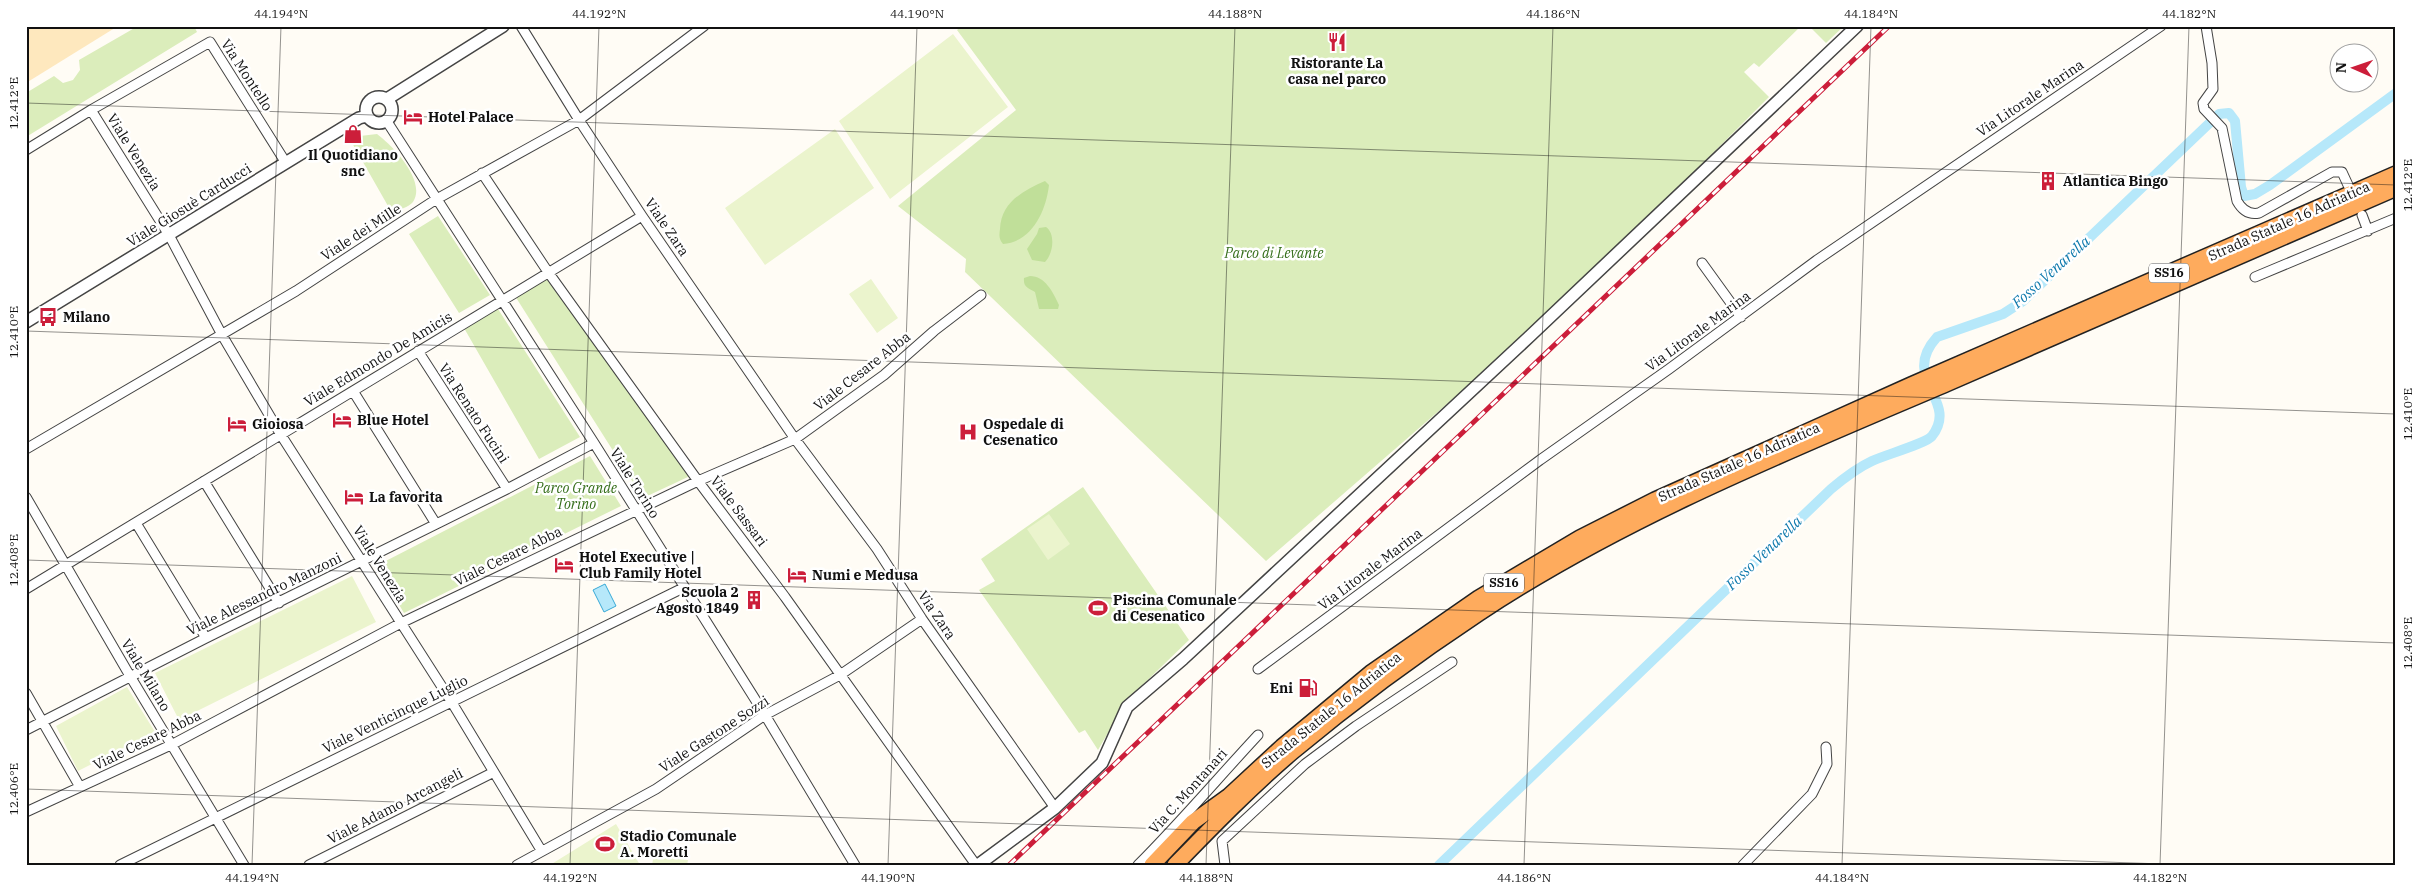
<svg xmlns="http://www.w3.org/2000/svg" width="2422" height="891" viewBox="0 0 2422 891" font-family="'IBM Plex Serif',serif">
<rect width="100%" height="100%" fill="#fffcf5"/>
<path fill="#dbedbb" d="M138 26H194L197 32 26 137V93L54 76 63 83 73 80 80 70 79 60Z
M962 26H1801L1759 67 1754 63 1744 72 1769 97 1701 165 1486 370 1266 561 965 272 966 259 898 206 1016 110 957 30Z
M1809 26H1844L1826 43Z
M377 134C392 145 427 181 413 202 409 207 398 210 392 213L351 141 360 136Z
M438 216 490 295 459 313 409 234Z
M545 277 690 476 643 498 515 296Z
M498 309 580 437 539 459 464 328Z
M590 456 621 506 404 613 376 566Z
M1083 487 1189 640 1127 700 1098 750 1085 730 1079 733 979 590 995 581 981 559Z"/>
<path fill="#c0df99" d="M1045 181 1049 185C1046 211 1032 242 1003 244 999 239 999 236 1000 229 1001 203 1022 191 1045 181Z
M1046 227C1056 234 1053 254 1045 262L1032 260 1027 249 1037 234 1039 228Z
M1030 276C1045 276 1053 292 1059 305L1058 309H1039L1035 292C1029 288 1023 288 1024 278Z"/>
<path fill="#fee8be" d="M26 26H118L26 83Z"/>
<path fill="#ebf4cd" d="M953 34 1008 107 890 199 839 121Z
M835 129 874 188 765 265 725 208Z
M871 279 898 318 877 333 849 294Z
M1049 514 1070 544 1048 560 1027 529Z
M352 576 376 622 179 720 155 673Z
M127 687 155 732 78 771 56 726Z
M616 824 640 865H550Z
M654 854 688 860 687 865H652Z"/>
<path fill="#b6e8fa" stroke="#38a9d6" d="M605 584 616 606 604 612 593 590Z"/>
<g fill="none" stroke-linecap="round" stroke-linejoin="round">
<path stroke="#b6e8fa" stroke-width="10" d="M1439 865 1831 489C1844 478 1857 468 1872 461 1885 455 1927 443 1932 436 1960 400 1899 379 1937 337L2003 314 2023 301 2219 114 2229 113 2235 121 2241 187 2244 196 2255 194 2270 185 2396 93"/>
<g stroke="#444" stroke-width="11">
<path id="minor" d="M521 26 579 120 642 216 795 439 877 549 922 619 1055 808
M2206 26 2212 63 2213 89 2203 103 2204 109 2222 128 2237 201C2242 210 2249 215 2259 213L2332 172H2342L2348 185
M91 110 169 235 222 335 281 435 451 701 541 850
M386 120 594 443 765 715 855 865
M26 150 91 110 210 42 286 163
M482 173 548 272 698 481 785 597 976 865
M2362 215 2368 231
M1702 263 1741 317
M2255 277 2396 218
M418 351 507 489
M353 391 436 524
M26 449 296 291 435 200 579 120 704 26
M204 481 279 603
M26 497 130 676 244 865
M136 523 206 638
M26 589 642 216
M1258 669 1540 460 1669 369 1817 260 2161 26
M26 693 80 787
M26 730 206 638 507 489 594 443
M26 812 173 744 401 623 698 481 795 439 884 375 934 331 981 295
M120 865 683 588
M309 865 494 772
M517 865 656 789 765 715 840 675 922 619
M1138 865C1180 823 1218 778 1258 735
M1225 865 1222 841 1305 764 1356 726 1452 662
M1743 865 1812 794 1827 764 1826 747"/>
</g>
<g stroke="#444" stroke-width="14">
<path id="tertiary" d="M366 110a13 13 0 1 1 26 0a13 13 0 1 1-26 0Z
M387 99 503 26
M26 322 359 118 367 116
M978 865 1055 808 1102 763 1127 707 1183 659 1530 336 1857 26"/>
</g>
<g stroke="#222" stroke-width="18">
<path id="trunk" d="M1152 865 1193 822 1229 796 1282 747 1371 673 1479 598 1580 538 1655 500 1911 385 2396 174
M1175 865C1213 826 1251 787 1292 752 1352 702 1414 656 1479 613 1624 517 1789 451 1948 383 2098 319 2247 253 2396 188"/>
</g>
<use href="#minor" stroke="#fff" stroke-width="9"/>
<use href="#tertiary" stroke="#fff" stroke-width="11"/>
<use href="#trunk" stroke="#feab5d" stroke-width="15"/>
<g stroke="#cc1e3a" stroke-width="5">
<path id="rail" d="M1009 865 1889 26"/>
</g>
<use href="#rail" stroke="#fff" stroke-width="3" stroke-dasharray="9" stroke-linecap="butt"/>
</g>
<path fill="none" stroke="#111" stroke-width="1" stroke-opacity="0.45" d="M26 103 2396 185M26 331 2396 414M26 560 2396 643M26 789 2191 865M252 865 281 26M570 865 599 26M888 865 917 26M1206 865 1235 26M1524 865 1553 26M1842 865 1871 26M2160 865 2189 26"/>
<defs>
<g id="restaurant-bare" transform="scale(1.5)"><path d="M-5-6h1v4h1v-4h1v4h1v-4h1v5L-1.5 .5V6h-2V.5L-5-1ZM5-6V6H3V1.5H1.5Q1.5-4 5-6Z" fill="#cc1e3a" stroke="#fff" stroke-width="2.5" paint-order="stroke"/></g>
<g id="hotel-bare" transform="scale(1.5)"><path d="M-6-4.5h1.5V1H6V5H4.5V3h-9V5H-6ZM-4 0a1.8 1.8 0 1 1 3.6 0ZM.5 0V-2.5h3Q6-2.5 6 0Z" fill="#cc1e3a" stroke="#fff" stroke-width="2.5" paint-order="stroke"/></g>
<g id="shop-bare" transform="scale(1.5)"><path d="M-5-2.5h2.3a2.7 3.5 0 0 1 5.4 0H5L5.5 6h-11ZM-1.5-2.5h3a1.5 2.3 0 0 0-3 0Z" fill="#cc1e3a" stroke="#fff" stroke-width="2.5" paint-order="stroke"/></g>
<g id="building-bare" transform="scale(1.5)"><path d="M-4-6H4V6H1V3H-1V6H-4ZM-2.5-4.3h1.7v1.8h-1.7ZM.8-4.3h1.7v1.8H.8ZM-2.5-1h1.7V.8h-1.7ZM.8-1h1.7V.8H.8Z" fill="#cc1e3a" stroke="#fff" stroke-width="2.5" paint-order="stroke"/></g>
<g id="bus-bare" transform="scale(1.5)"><path d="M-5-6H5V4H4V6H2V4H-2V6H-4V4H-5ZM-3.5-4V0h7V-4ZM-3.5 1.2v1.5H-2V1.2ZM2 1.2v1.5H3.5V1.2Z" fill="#cc1e3a" stroke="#fff" stroke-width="2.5" paint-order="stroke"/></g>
<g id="hospital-bare" transform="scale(1.5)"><path d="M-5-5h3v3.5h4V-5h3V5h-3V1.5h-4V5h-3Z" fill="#cc1e3a" stroke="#fff" stroke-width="2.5" paint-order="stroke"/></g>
<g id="stadium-bare" transform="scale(1.5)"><path d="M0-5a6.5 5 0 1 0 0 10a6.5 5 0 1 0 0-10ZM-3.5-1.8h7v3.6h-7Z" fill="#cc1e3a" stroke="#fff" stroke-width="2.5" paint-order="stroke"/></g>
<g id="fuel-bare" transform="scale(1.5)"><path d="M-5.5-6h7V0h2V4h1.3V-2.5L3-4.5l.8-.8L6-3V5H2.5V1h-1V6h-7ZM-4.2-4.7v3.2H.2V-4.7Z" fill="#cc1e3a" stroke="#fff" stroke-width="2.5" paint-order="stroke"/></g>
</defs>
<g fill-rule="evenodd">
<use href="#restaurant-bare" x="1337" y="42"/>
<use href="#hotel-bare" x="413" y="117"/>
<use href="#shop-bare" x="353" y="134"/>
<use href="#building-bare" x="2048" y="181"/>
<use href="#bus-bare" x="48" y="317"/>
<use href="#hotel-bare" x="342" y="420"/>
<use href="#hotel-bare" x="237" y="424"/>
<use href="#hospital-bare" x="968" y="432"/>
<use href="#hotel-bare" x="354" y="497"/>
<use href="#hotel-bare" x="564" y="565"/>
<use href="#hotel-bare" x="797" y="575"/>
<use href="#building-bare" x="754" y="600"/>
<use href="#stadium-bare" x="1098" y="608"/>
<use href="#fuel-bare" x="1308" y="688"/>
<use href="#stadium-bare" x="605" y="844"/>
</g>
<g text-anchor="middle" stroke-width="5" stroke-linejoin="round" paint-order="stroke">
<g fill="#fff" stroke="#585858" stroke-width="1">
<rect x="2149" y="263.5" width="40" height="19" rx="4"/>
<rect x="1484" y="573.5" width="40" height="19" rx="4"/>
</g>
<g font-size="12" font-weight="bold" fill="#111">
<text x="2169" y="277">SS16</text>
<text x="1504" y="587">SS16</text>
</g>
<g font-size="14" font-weight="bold" fill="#111" stroke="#fff" text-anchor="start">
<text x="1337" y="68" text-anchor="middle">Ristorante La<tspan x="1337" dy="16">casa nel parco</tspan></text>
<text x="428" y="122">Hotel Palace</text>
<text x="353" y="160" text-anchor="middle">Il Quotidiano<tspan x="353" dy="16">snc</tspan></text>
<text x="2063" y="186">Atlantica Bingo</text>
<text x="63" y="322">Milano</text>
<text x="357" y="425">Blue Hotel</text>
<text x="252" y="429">Gioiosa</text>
<text x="983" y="429">Ospedale di<tspan x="983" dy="16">Cesenatico</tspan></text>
<text x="369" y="502">La favorita</text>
<text x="579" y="562">Hotel Executive |<tspan x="579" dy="16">Club Family Hotel</tspan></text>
<text x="812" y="580">Numi e Medusa</text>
<text x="739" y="597" text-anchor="end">Scuola 2<tspan x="739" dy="16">Agosto 1849</tspan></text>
<text x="1113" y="605">Piscina Comunale<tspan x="1113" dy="16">di Cesenatico</tspan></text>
<text x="1293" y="693" text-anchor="end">Eni</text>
<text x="620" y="841">Stadio Comunale<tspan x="620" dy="16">A. Moretti</tspan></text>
</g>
<g font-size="14" fill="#111" stroke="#fff">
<text transform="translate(247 75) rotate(57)" y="5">Via Montello</text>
<text transform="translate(2030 98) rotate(-34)" y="5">Via Litorale Marina</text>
<text transform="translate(134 152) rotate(58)" y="5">Viale Venezia</text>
<text transform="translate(189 205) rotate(-32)" y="5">Viale Giosuè Carducci</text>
<text transform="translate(2289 221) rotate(-24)" y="5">Strada Statale 16 Adriatica</text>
<text transform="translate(667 227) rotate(56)" y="5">Viale Zara</text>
<text transform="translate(361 232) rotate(-33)" y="5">Viale dei Mille</text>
<text transform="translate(1698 331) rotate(-36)" y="5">Via Litorale Marina</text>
<text transform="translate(378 359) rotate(-31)" y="5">Viale Edmondo De Amicis</text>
<text transform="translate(862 371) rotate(-38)" y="5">Viale Cesare Abba</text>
<text transform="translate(474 413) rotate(57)" y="5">Via Renato Fucini</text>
<text transform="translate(1739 462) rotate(-24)" y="5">Strada Statale 16 Adriatica</text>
<text transform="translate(635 483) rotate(58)" y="5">Viale Torino</text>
<text transform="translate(739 511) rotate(53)" y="5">Viale Sassari</text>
<text transform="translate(508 556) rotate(-26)" y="5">Viale Cesare Abba</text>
<text transform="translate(380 564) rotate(58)" y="5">Viale Venezia</text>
<text transform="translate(1370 569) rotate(-37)" y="5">Via Litorale Marina</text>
<text transform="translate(264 594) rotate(-26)" y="5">Viale Alessandro Manzoni</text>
<text transform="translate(937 615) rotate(56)" y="5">Via Zara</text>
<text transform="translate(146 675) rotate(59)" y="5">Viale Milano</text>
<text transform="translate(1331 710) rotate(-39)" y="5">Strada Statale 16 Adriatica</text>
<text transform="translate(395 714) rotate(-26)" y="5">Viale Venticinque Luglio</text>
<text transform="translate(714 734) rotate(-33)" y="5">Viale Gastone Sozzi</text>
<text transform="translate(147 740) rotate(-26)" y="5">Viale Cesare Abba</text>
<text transform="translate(1188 791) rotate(-48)" y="5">Via C. Montanari</text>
<text transform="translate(395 806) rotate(-27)" y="5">Viale Adamo Arcangeli</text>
</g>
<g font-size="14" font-style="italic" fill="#366f1b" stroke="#fff">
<text x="1274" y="258">Parco di Levante</text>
<text x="576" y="493">Parco Grande<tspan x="576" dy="16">Torino</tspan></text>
</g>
<g font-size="15" font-style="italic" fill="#107aad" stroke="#fff">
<text transform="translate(2051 272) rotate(-42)" y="5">Fosso Venarella</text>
<text transform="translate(1764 553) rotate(-44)" y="5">Fosso Venarella</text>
</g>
</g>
<rect width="2422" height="891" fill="none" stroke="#ffffff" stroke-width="55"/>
<g transform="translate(2354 68) rotate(272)"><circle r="24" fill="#ffffff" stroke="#a0a0a0"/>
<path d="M0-4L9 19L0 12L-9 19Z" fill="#cc1e3a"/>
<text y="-8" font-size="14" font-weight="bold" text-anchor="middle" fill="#111111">N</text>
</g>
<rect x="28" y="28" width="2366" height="836" fill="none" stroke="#111" stroke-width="2"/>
<g font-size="12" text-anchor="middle" fill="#111">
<text x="281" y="18">44.194°N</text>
<text x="599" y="18">44.192°N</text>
<text x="917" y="18">44.190°N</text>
<text x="1235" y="18">44.188°N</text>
<text x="1553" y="18">44.186°N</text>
<text x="1871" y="18">44.184°N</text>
<text x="2189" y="18">44.182°N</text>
<text transform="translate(14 103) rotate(-90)" y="4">12.412°E</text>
<text transform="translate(2408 185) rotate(-90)" y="4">12.412°E</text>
<text transform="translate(14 332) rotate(-90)" y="4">12.410°E</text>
<text transform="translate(2408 414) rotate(-90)" y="4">12.410°E</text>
<text transform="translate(14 560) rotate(-90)" y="4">12.408°E</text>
<text transform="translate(2408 643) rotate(-90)" y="4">12.408°E</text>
<text transform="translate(14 789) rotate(-90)" y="4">12.406°E</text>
<text x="252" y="882">44.194°N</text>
<text x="570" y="882">44.192°N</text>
<text x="888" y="882">44.190°N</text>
<text x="1206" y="882">44.188°N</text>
<text x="1524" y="882">44.186°N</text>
<text x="1842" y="882">44.184°N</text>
<text x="2160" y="882">44.182°N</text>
</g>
</svg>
